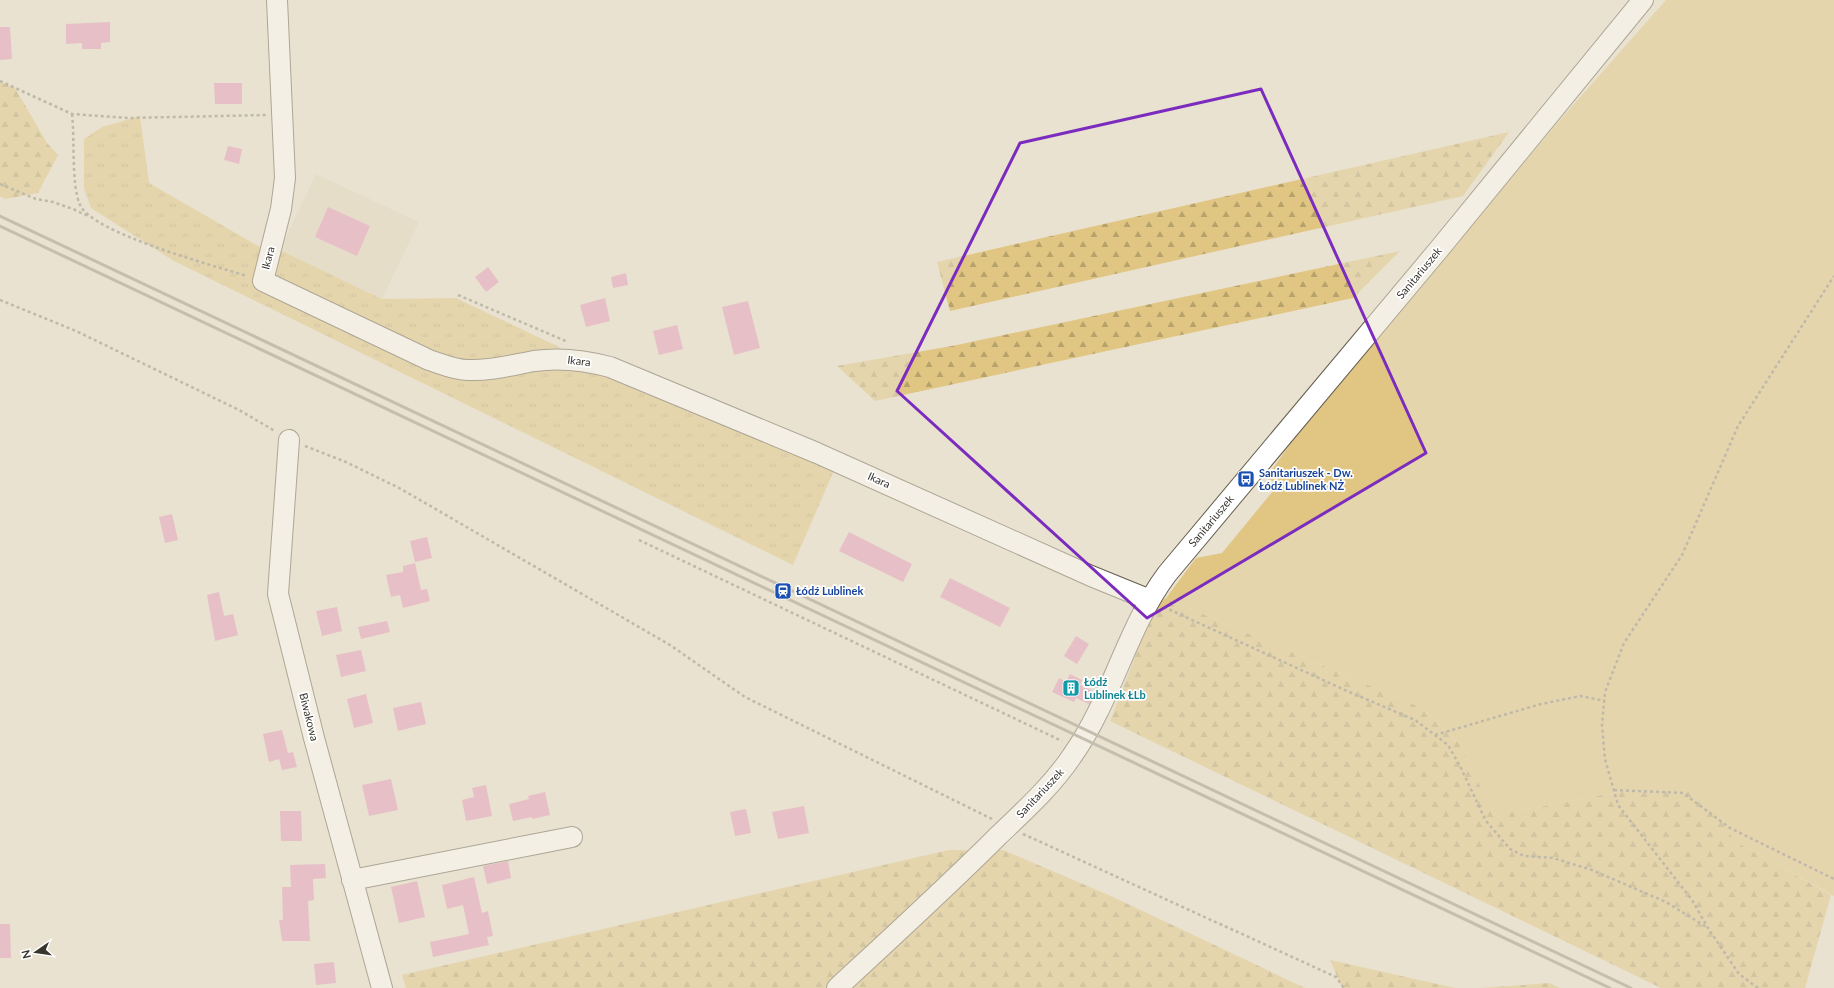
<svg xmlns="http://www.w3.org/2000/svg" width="1834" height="988" viewBox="0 0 1834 988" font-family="Lato,sans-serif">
<defs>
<pattern id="grass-tufts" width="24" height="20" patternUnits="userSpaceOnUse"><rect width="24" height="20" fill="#e1c683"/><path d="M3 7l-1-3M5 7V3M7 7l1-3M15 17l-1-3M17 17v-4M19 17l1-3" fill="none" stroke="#b7a26c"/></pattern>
<pattern id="forest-firs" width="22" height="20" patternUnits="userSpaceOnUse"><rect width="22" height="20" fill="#e1c683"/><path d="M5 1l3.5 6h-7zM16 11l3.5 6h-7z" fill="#b7a26c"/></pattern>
</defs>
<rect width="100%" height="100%" fill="#e9e2d0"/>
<path fill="#e1d8be" d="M316 174 419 222 382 299 280 250Z"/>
<path fill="url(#grass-tufts)" d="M140 116 149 183 260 247 280 250 382 299 456 298 697 413 835 468 793 565 174 261 91 208 84 188V139L102 127Z"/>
<path fill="url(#forest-firs)" d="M0 82 15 88 47 143 58 155 38 193 5 199 0 196Z
M1509 132 1463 196 950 311 937 262Z
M1400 251 1353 298 875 401 837 366 952 346Z
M1166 598 1422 708 1461 745 1494 815 1635 789H1684L1716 808 1735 841 1831 895 1805 988H1661L1110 721 1156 603Z
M949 850H1003L1111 896 1305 988H406L402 975Z
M1330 960 1455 988H1342Z
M1549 983 1560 988H1480Z"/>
<path fill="#e1c683" d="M1666 0H1834V896L1734 841 1716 808 1684 789H1635L1494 815 1461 745 1422 708 1166 598 1196 558 1222 553 1278 485 1267 477 1296 435 1559 121Z"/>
<path fill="#e496bd" d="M110 22V42L101 43V49H82V43L66 44V24Z
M0 27H10L12 59 0 60Z
M214 83H242V104H215Z
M228 146 242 149 239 164 224 160Z
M328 207 370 226 357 256 315 237Z
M488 267 499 282 486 292 475 277Z
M626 273 628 285 613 288 611 277Z
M605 298 610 321 586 327 580 305Z
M748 301 760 348 734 355 722 307Z
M677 325 683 349 659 355 653 331Z
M172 514 178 540 165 543 159 517Z
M849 532 912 564 903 582 839 551Z
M427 537 432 558 415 562 410 541Z
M415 563 421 590 427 589 430 601 403 608 400 595 391 597 386 575 403 572V566Z
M950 578 1010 608 1000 627 940 597Z
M219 592 224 616 233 614 238 635 215 641 207 595Z
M337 607 342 631 322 636 316 611Z
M387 621 390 632 361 639 358 627Z
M1076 636 1089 644 1077 664 1064 656Z
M361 650 366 671 341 677 336 655Z
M1070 674 1082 680 1080 685 1095 692 1089 704 1076 698 1074 702 1052 692 1059 678 1066 682Z
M366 694 373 723 354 728 347 699Z
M421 702 426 724 398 731 393 708Z
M282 730 288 753 293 752 297 767 282 770 279 759 269 762 263 734Z
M391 779 398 810 369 816 362 785Z
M486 785 492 816 466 821 462 800 474 797 472 788Z
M545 792 550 815 532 819V817L513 821 509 804 529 799 528 796Z
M804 806 809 833 778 839 772 812Z
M746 809 751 833 735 836 730 812Z
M280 811H301L302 841H281Z
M508 861 511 878 487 884 483 866Z
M325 864 326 878 313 879 314 900 308 901 310 941H282L279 920H283L282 887H291L290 865Z
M474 877 482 913 488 911 493 936 487 937 489 945 433 957 430 942 469 934 463 905 447 909 442 885Z
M417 881 425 917 399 923 391 887Z
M0 924H10L11 958H0Z
M334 962 336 983 316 985 314 964Z"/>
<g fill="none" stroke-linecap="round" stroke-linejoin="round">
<g stroke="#645e4e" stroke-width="22">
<path id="minor" d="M277 0 285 178 281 209 263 281 429 360C442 364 454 370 468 370 490 371 512 365 534 361 561 357 584 360 610 367L817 453 1091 576 1150 600
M289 440 278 594 314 738 382 988
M352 880 572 837
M837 988C891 938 946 888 998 836 1024 811 1052 786 1072 756 1112 700 1126 629 1167 574L1440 248 1643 0"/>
</g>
<path stroke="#8c877b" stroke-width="2.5" stroke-dasharray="3 3" stroke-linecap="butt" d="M0 81 72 114 128 118 266 115
M72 114C75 140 71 184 80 205 92 233 215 266 247 276
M0 184 36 199 53 202 73 209 88 216
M458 295 568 342
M0 300 76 331 239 410 275 431
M305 446 346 462 401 489 670 645 745 697 992 819
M639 540 1062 741
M1164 607 1347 691 1415 720 1448 745 1460 766 1486 821 1510 849 1524 856 1553 858 1592 870 1666 902 1708 928
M1435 735 1541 704 1580 696 1605 701
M1614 790 1683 793 1730 828 1834 879
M1023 834 1336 977 1344 988
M1758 988 1739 974 1708 928 1692 900 1618 805 1605 759 1602 725 1605 692 1624 643 1682 555 1738 426 1834 276"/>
<use href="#minor" stroke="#fff" stroke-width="20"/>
<path stroke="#999386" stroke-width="3" d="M0 216 1631 988
M0 226 1610 988"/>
</g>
<path d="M0 0H1834V988H0ZM1261 89 1426 453 1147 618 897 391 1020 143Z" fill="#e9e2d0" fill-opacity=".55" fill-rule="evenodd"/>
<path fill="none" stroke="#7b2cbf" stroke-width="3" stroke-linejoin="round" d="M1261 89 1426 453 1147 618 897 391 1020 143Z"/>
<defs>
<g id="bus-square" transform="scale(0.9)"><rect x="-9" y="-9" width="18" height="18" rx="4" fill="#1a4fb4" stroke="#fff"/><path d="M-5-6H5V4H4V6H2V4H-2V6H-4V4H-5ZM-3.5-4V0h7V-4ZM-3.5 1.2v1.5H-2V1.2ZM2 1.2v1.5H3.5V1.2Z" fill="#fff"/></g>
<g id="station-square" transform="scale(0.9)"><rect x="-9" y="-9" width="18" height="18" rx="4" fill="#1a4fb4" stroke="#fff"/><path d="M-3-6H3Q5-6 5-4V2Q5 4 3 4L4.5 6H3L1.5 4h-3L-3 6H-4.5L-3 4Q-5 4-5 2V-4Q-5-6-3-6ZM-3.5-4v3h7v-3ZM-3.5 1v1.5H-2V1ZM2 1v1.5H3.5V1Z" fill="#fff"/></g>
<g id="building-square" transform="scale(0.9)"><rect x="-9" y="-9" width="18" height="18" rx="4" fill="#0f9aa8" stroke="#fff"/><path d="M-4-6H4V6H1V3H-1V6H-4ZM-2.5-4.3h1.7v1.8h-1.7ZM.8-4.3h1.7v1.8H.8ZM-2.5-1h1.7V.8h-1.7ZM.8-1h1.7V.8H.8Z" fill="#fff"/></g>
</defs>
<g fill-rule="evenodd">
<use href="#bus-square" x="1246" y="479"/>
<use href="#station-square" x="783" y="591"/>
<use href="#building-square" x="1071" y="688"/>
</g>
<g text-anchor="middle" stroke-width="3.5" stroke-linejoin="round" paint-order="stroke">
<g font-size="11" fill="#38352e" stroke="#fff">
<text transform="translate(268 258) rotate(-76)" y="4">Ikara</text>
<text transform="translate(1419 273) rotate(-50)" y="4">Sanitariuszek</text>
<text transform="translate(579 361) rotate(7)" y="4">Ikara</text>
<text transform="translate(879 480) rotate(24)" y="4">Ikara</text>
<text transform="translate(1211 521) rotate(-50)" y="4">Sanitariuszek</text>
<text transform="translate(309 717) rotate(76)" y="4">Biwakowa</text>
<text transform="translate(1040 793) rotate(-47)" y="4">Sanitariuszek</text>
</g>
<g font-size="11" font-weight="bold" fill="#164399" stroke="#fff" text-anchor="start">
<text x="1259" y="477">Sanitariuszek - Dw.<tspan x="1259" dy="13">Łódź Lublinek NŻ</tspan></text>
<text x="796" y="595">Łódź Lublinek</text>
</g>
<g font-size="11" font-weight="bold" fill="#0d838f" stroke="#fff" text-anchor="start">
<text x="1084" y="686">Łódź<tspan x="1084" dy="13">Lublinek ŁLb</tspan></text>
</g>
</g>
<g transform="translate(36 952) rotate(257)" stroke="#ffffff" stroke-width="3" paint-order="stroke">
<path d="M0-3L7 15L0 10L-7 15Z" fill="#38352e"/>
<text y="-6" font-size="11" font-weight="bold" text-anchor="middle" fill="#38352e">N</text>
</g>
</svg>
